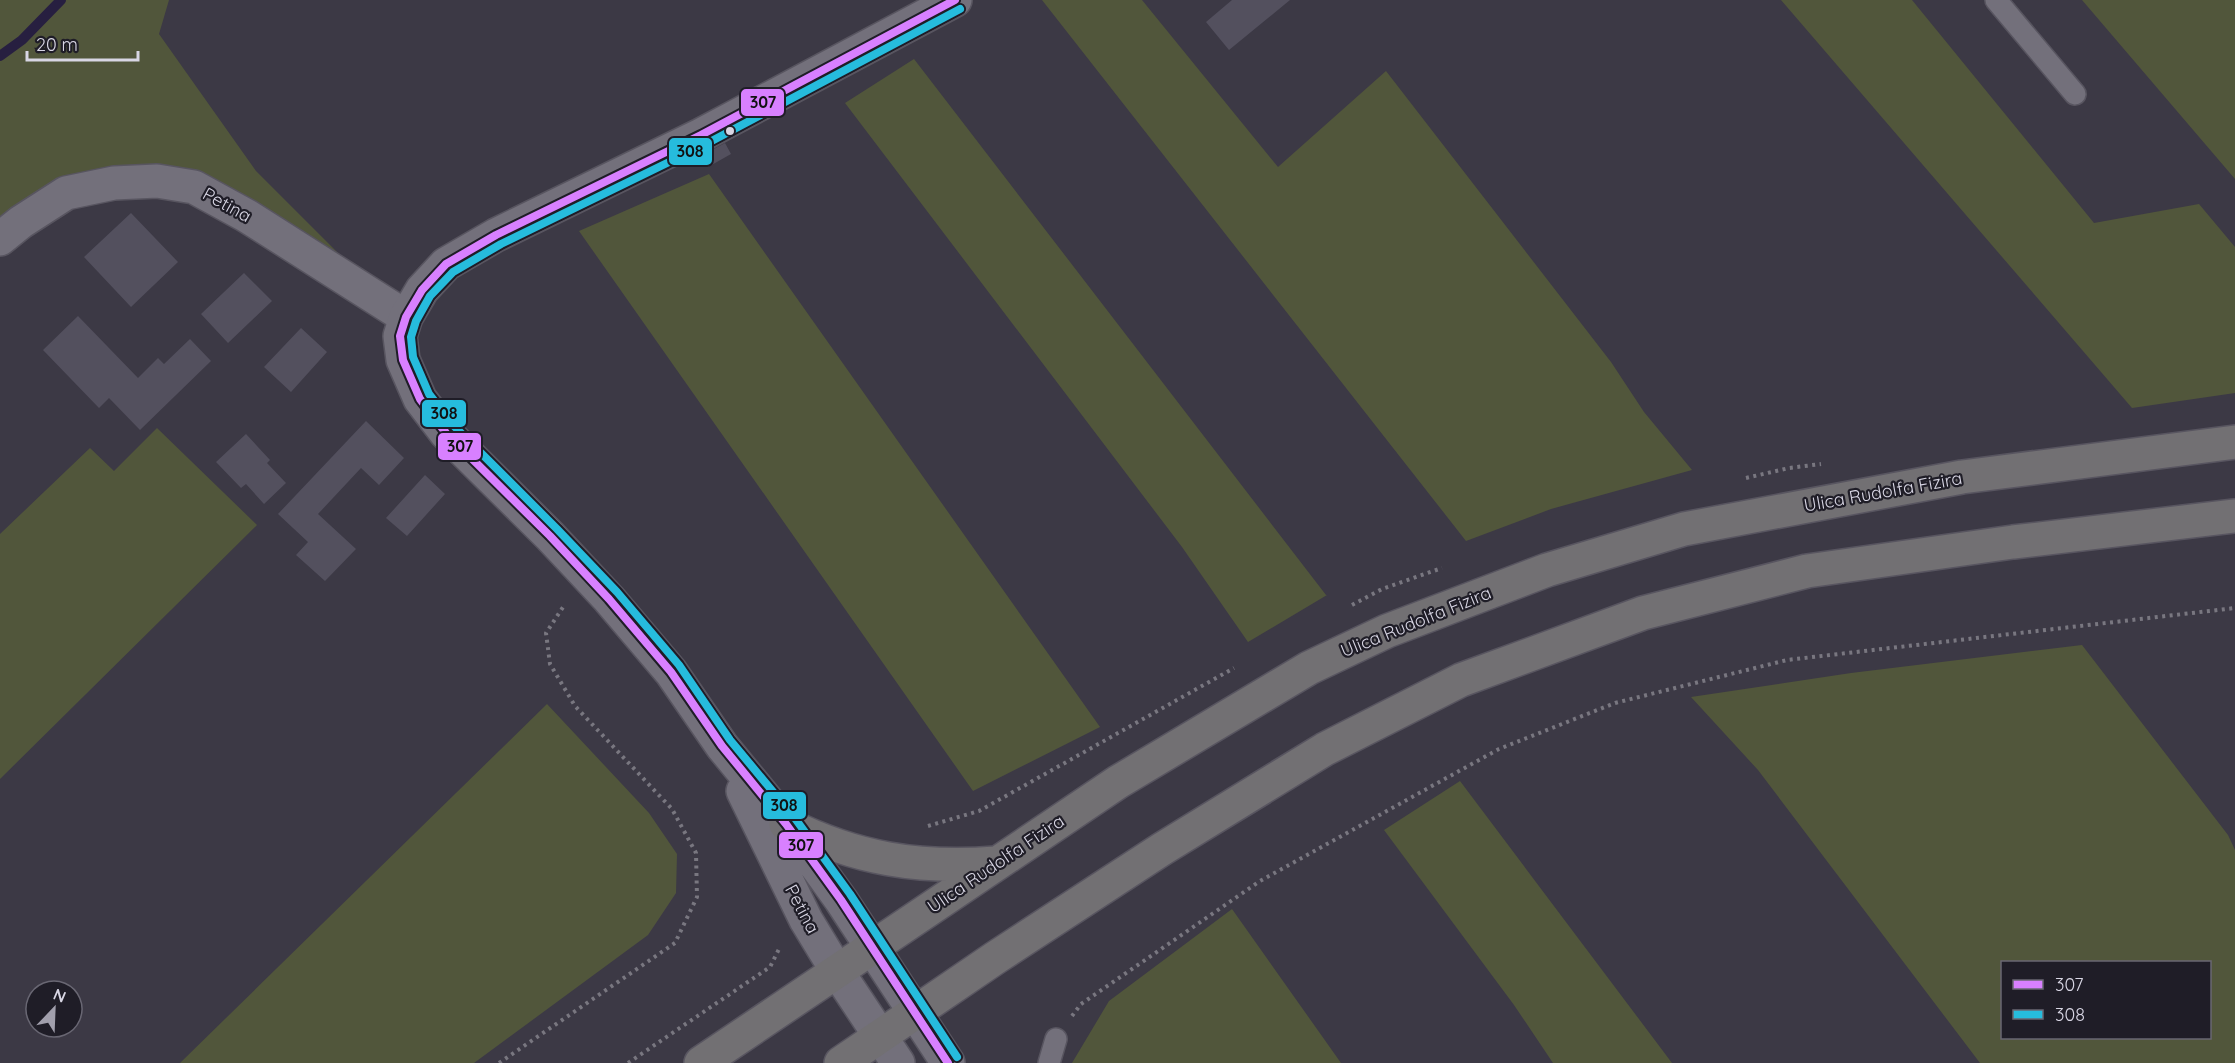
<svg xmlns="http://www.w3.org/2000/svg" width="2235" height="1063" viewBox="0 0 2235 1063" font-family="Quicksand,sans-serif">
<rect width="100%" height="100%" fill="#3c3945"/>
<path fill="#51563b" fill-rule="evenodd" d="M0 0H169L159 34 256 171 338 253 257 202 204 176 0 224Z
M1042 0H1142L1278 167 1386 71 1611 362 1644 412 1692 470 1551 509 1466 541Z
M1781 0H1912L2094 223 2199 204 2235 247V393L2132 408Z
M2082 0H2235V179Z
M914 59 1326 595H1327L1248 642 1182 547 845 103Z
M709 174 1100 727 973 791 579 231Z
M157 428 257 525 0 779V534L90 448 114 471Z
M2082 645 2228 835 2235 850V1063H1980L1758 770 1691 697 1851 673ZM2002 962H2210V1038H2002Z
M547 704 649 813 677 854 676 893 648 935 474 1063H180Z
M1460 781 1672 1063H1553L1514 1005 1384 830Z
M1232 909 1341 1063H1072L1109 1001Z"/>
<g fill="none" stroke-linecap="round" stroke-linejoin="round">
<path stroke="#271f40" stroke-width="10" d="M0 56 22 40 61 0"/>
</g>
<path fill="#53505e" d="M1232 0H1290L1229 50 1206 22Z
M725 143 731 154 708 167 701 156Z
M131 213 178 262 131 307 84 257Z
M244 273 272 301 228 343 201 314Z
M78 316 138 378 158 358 164 364 190 339 211 361 140 430 109 398 99 408 43 350Z
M301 328 327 352 291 392 264 367Z
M366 421 404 458 379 485 361 468 318 514 356 549 325 581 296 555 308 542 278 514Z
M246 434 270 460 267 463 286 483 264 504 246 484 241 488 216 462Z
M425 475 445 494 407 536 386 518Z"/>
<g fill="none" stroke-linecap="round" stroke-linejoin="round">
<g stroke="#585560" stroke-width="24">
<path id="service" d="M1996 0 2075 94
M1049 1063 1056 1039"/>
</g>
<g stroke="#585560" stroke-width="36">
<path id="minor" d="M0 239 21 222 66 193 114 183 157 181 194 187 247 216 406 317"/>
</g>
<g stroke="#585560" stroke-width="36">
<path id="tertiary" d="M743 791 806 920 837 971 898 1063
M948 1063 841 900 786 824 722 746 671 672 609 599 550 536 446 433 420 399 403 360 400 336 406 317 422 290 446 264 496 235 701 135 955 0"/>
</g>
<g stroke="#585560" stroke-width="36">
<path id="primary" d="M786 824C856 859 919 869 996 863
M701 1063 1118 782 1309 668 1387 631 1547 570 1684 529 1962 477 2235 442
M841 1063 995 958 1162 849 1325 749 1461 680 1643 613 1807 571 2013 542 2235 516"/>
</g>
<path stroke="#797780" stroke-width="4" stroke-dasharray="3 4.5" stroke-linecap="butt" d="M1746 478 1789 468 1821 464
M1352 605 1382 589 1442 568
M928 826 979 811 1234 668
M1072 1016 1081 1004 1260 881 1499 749 1615 703 1787 660 2235 608
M499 1063 675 943 697 897 696 853 672 809 575 706 550 664 546 633 565 604
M628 1063 770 967 780 947"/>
<use href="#service" stroke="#73707b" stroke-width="21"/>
<use href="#minor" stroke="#73707b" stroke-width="33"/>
<use href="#tertiary" stroke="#73707b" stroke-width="33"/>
<use href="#primary" stroke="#727073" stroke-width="33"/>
<g stroke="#1f1d27" stroke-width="12">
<path id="bus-1" d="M948 1063 841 900 786 824 722 746 671 672 609 599 550 536 446 433 420 399 403 360 400 336 406 317 422 290 446 264 496 235 701 135 955 0"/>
</g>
<g stroke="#1f1d27" stroke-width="12">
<path id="bus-2" d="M957 1057 850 894 794 817 730 740 679 665 617 592 557 529 454 426 429 394 413 357 411 337 416 321 430 296 453 272 501 244 706 144 960 9"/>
</g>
<use href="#bus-1" stroke="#d880ff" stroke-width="8"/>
<use href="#bus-2" stroke="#26bcdd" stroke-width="8"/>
</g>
<circle fill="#d8d6e4" stroke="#1f1d27" stroke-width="2" cx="730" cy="131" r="5"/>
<g text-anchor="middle" stroke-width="4.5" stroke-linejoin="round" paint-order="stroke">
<g font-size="18" fill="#d8d6e4" stroke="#1f1d27">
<text transform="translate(227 205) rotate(29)" y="6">Petina</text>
<text transform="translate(1883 492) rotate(-10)" y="6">Ulica Rudolfa Fizira</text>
<text transform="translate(1416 622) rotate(-22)" y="6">Ulica Rudolfa Fizira</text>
<text transform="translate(996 864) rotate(-34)" y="6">Ulica Rudolfa Fizira</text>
<text transform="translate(802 909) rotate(62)" y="6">Petina</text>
</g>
</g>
<g stroke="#1f1d27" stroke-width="2">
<rect x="740" y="88" width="45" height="29" rx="6" fill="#d880ff"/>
<rect x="668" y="137" width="45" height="29" rx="6" fill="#26bcdd"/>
<rect x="421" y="399" width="46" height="29" rx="6" fill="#26bcdd"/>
<rect x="437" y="432" width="45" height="29" rx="6" fill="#d880ff"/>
<rect x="762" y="791" width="45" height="29" rx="6" fill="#26bcdd"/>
<rect x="778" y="831" width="46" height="28" rx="6" fill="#d880ff"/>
</g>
<g font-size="16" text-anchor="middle" font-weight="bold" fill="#111">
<text x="763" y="108">307</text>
<text x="690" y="157">308</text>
<text x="444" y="419">308</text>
<text x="460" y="452">307</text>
<text x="784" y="811">308</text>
<text x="801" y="851">307</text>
</g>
<rect x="2001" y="961" width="210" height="78" fill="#1f1d27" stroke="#696773" stroke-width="1.5"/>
<rect x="2013" y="980" width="30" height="9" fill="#d880ff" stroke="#696773" stroke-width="1.5"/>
<text x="2055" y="991" font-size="18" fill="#d8d6e4">307</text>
<rect x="2013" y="1010" width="30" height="9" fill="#26bcdd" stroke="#696773" stroke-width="1.5"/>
<text x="2055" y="1021" font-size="18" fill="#d8d6e4">308</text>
<g transform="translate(54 1009) rotate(23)"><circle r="28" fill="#1f1d27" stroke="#696773" stroke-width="1.5"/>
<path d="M0-4.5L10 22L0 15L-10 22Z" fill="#a19fac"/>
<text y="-9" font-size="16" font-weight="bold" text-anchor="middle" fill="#d8d6e4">N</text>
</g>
<path d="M27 51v9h111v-9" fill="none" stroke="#d8d6e4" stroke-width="3"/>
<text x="36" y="51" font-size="18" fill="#d8d6e4" stroke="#1f1d27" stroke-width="4.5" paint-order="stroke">20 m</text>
</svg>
